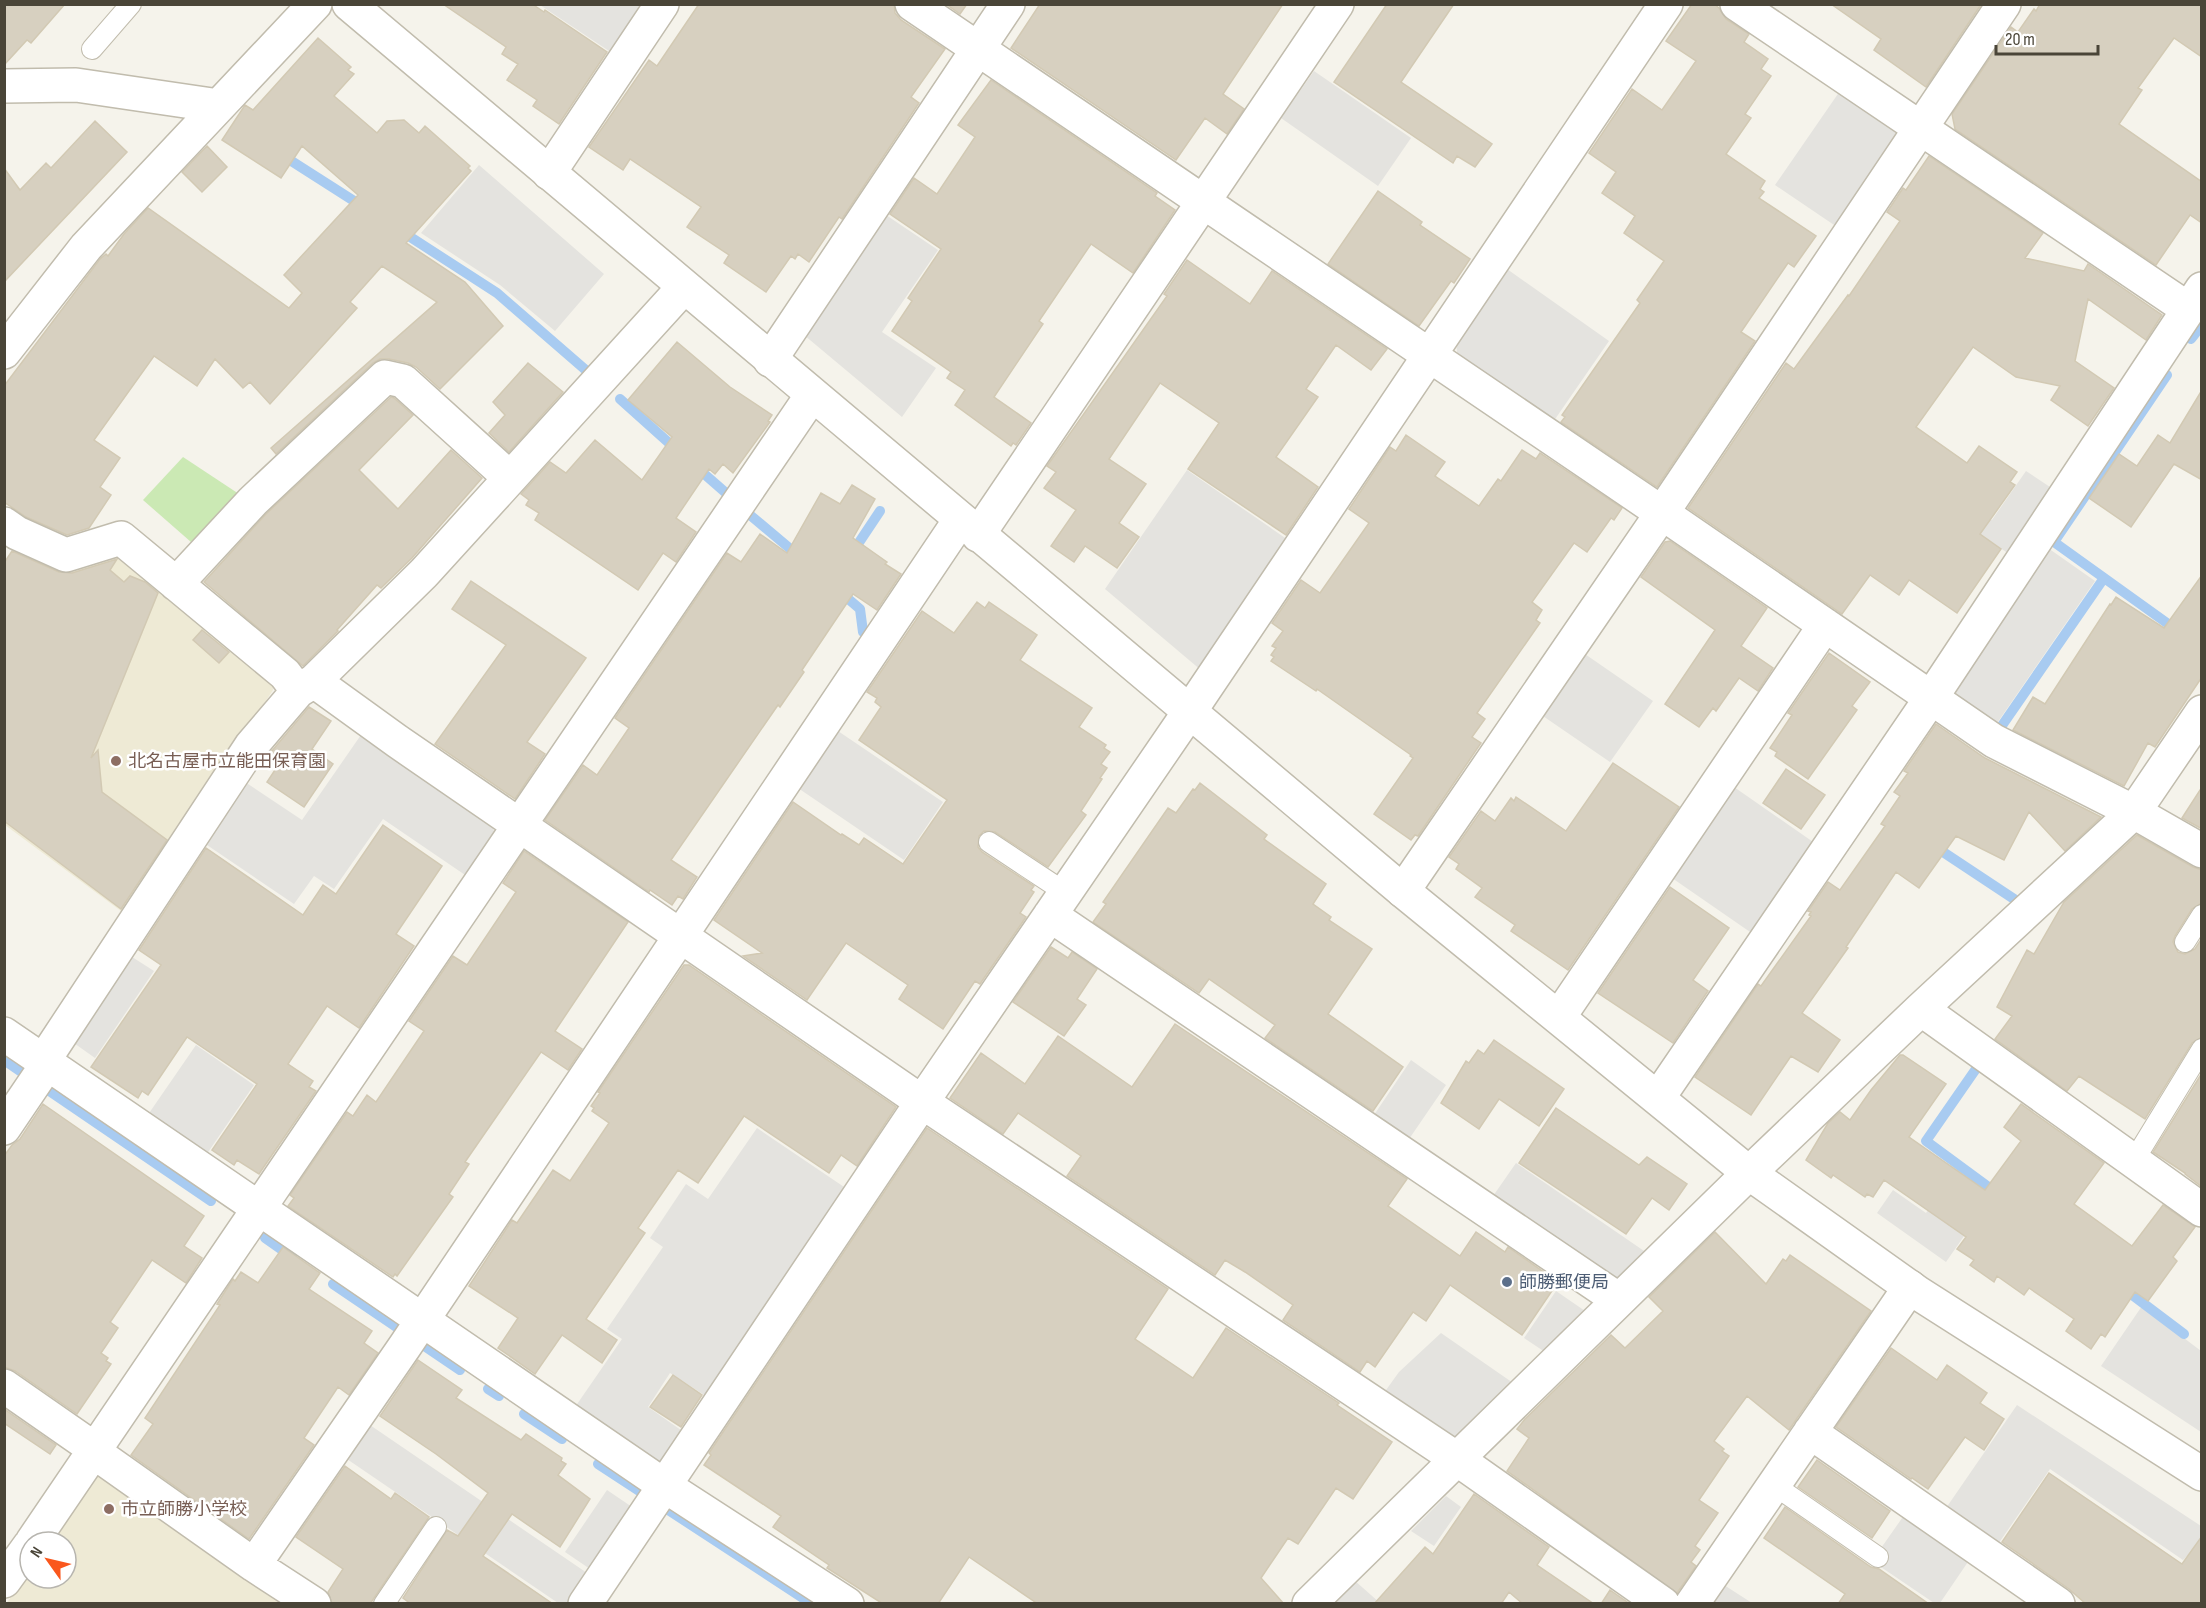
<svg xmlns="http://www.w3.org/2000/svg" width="2206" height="1608" viewBox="0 0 2206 1608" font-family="'Sofia Sans Condensed','Noto Sans JP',sans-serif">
<rect width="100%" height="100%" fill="#f5f3eb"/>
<path fill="#eeead5" d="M123 552 272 678 273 690 125 914 5 825 4 696 57 570Z
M96 1475 287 1603 6 1604 30 1569V1578H66V1542H49Z"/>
<path fill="#cbe9b4" d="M183 457 239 494 191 542 143 500Z"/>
<path fill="#e4e3df" d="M540 5H650L615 55Z
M1314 71 1411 138 1378 186 1281 118Z
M1842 88 1899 127 1901 140 1840 229 1775 185Z
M479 165 604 274 555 331 500 285 421 233Z
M886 215 938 250 882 332 936 368 902 417 804 335Z
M1507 269 1609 341 1551 425 1458 360 1456 343Z
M1187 470 1291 542 1202 671 1105 589Z
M2026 471 2056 491 2012 556 1936 504 1947 489 1992 520Z
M2048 548 2095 581 1995 726 1957 699 1954 685Z
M1582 652 1653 701 1610 762 1540 714Z
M835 729 943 802 904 860 795 786Z
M363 732 492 820 495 838 468 877 383 819 334 889 314 876 294 904 204 843 245 782 302 820Z
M1734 787 1816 844 1753 934 1672 878Z
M129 955 154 971 95 1058 71 1041Z
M196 1045 254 1085 204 1158 145 1119Z
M1411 1060 1446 1085 1407 1142 1372 1118Z
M757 1128 853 1193 712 1400 670 1373 648 1407 688 1435 668 1464 656 1466 573 1410 622 1339 607 1329 663 1247 650 1238 686 1184 708 1199Z
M1516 1163 1647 1253 1624 1277 1609 1280 1491 1199Z
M1956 1169 1991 1197 1946 1262 1877 1213 1893 1190 1926 1213Z
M1556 1291 1588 1313 1545 1352 1524 1338Z
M2142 1306 2201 1351V1432L2101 1366Z
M1441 1333 1516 1385 1456 1441 1381 1397 1399 1372Z
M2017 1405 2201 1526V1564L2188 1555 2183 1560 2050 1469 1996 1547 1944 1511Z
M367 1423 590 1575 570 1603H558L344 1457Z
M607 1490 635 1509 593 1571 565 1552Z
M1446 1496 1461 1507 1434 1546 1411 1531Z
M1907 1511 1972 1556 1940 1603H1934L1872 1561Z
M1354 1580 1380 1603 1328 1604Z
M1724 1585 1752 1603 1712 1604Z"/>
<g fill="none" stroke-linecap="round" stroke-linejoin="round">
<path stroke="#a8cbf1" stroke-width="10" d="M282 155 365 208
M401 231 497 293 588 372
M2191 339 2202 325
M2167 375 2054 542 2178 631
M620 399 678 451
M694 465 726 493
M750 515 800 557
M852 553 880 511
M839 591 860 609 863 632
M2001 727 2104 578
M1934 846 2014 899
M4 1060 211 1201
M1978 1066 1926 1141 1998 1194
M265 1238 292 1257
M333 1284 460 1370
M2123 1288 2184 1334
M488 1389 499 1396
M524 1414 562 1439
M598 1464 812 1604"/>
</g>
<path fill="#d7d0c0" stroke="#d2c9b3" stroke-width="1.5" d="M4 4H65L31 43 27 40 4 65Z
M443 4H532L544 12 545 10 607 52 559 124 533 106 537 100 507 80 518 64 502 54 506 47Z
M699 4H894L895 13 901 20 945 49 911 97 919 103 842 219 839 217 809 262 798 254 795 259 791 256 766 292 724 263 729 255 687 227 701 207 630 159 623 170 589 147 649 60 657 66Z
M946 4H967L960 14Z
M1040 4H1283L1223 94 1244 109 1227 134 1205 118 1176 160 1011 48Z
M1387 4H1454L1401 82 1492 144 1475 167 1457 156 1453 163 1334 82Z
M1692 4H1714L1719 8 1726 19 1749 34 1744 42 1768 59 1761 69 1771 76 1745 114 1751 118 1726 154 1765 181 1760 189 1764 192 1759 198 1816 236 1794 267 1788 263 1741 332 1755 341 1657 487 1561 422 1565 417 1562 415 1640 303 1637 300 1664 261 1624 233 1635 216 1602 193 1616 172 1589 153 1632 89 1662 110 1696 61 1666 41Z
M1831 4H1978L1980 6 1926 87 1874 50 1881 39Z
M2040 4H2202V57L2174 38 2138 88 2142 90 2119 124 2202 182V223L2190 215 2156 265 1955 129 1952 114 2011 27 2018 32 2034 9 2036 11Z
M318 38 351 67 348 70 354 74 334 96 377 133 387 121 404 120 419 133 425 126 470 166 468 168 471 171 406 243 465 282 503 326 440 389 416 367 408 363 389 359H380L373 363 276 454 271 448 437 302 382 266 350 302 357 308 270 404 250 382 243 388 215 359 197 386 154 356 94 440 120 458 100 487 111 495 89 528 67 535 26 517 4 502V386L100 259 106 254 108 256 124 234 148 208 289 308 302 293 284 275 358 195 302 146 281 178 222 140 245 105 253 110Z
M991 80 1157 193 1155 196 1175 210 1133 273 1091 244 1039 321 1043 324 994 397 1031 423 1016 445 1013 443 1011 446 955 405 965 390 947 378 951 372 892 331 912 301 908 298 941 249 890 214 914 178 937 194 975 137 958 125Z
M95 121 127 152 4 282V168L20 190 46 163 51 168Z
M207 146 227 167 202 192 182 172Z
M1929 156 2043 233 2025 258 2084 271 2088 264 2162 315 2146 340 2088 299 2075 361 2114 388 2088 426 2051 400 2060 386 2016 377 1973 347 1916 427 1967 463 1979 446 2017 472 2010 482 2015 485 1980 534 2001 549 1957 613 1909 580 1899 595 1870 575 1842 614 1688 508 1786 363 1794 369 1848 295 1849 296 1900 221 1887 212 1903 188 1906 190Z
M1378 191 1422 222 1420 225 1470 259 1454 283 1451 281 1419 326 1328 264Z
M1187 260 1250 304 1272 271 1387 349 1371 370 1336 345 1306 389 1318 397 1276 457 1318 487 1286 535 1188 469 1219 423 1160 383 1109 459 1146 484 1119 523 1139 537 1117 568 1085 546 1074 562 1051 546 1076 510 1044 488 1056 472 1047 466 1167 296 1164 294Z
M677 342 730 387 772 415 768 421 770 422 733 473 723 464 715 474 709 469 676 518 696 532 676 562 663 553 638 590 535 520 539 513 526 505 529 500 521 494 550 462 566 473 595 440 642 480 672 437 628 400Z
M528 363 563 392 509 452 489 433 505 415 493 402Z
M2202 390V480L2174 464 2131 527 2089 498 2119 454 2137 466 2158 435 2170 443Z
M391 397 394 398 413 415 359 470 398 509 451 450 482 478 412 558 381 588 377 585 337 630 338 631 303 666 204 582 266 514Z
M1406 435 1445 462 1435 476 1479 506 1498 479 1501 481 1522 450 1536 459 1540 453 1622 508 1614 520 1611 518 1587 552 1574 543 1532 602 1542 610 1536 620 1540 623 1477 713 1485 719 1472 737 1481 743 1418 836 1415 835 1411 840 1374 814 1413 758 1410 756 1411 755 1317 689 1316 691 1271 661 1274 657 1271 655 1276 648 1272 646 1283 631 1272 623 1301 580 1320 593 1369 523 1349 509 1390 447 1396 451Z
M852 485 875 499 853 538 887 562 885 564 901 574 877 610 853 594 802 670 804 672 780 707 778 705 671 860 697 877 683 899 678 896 672 905 650 890 649 892 545 820 583 765 597 775 629 728 615 718 727 553 741 562 760 534 787 553 821 493 840 504Z
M1670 541 1767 608 1741 646 1773 668 1758 691 1739 678 1716 711 1713 708 1699 727 1665 704 1715 630 1641 577 1665 542Z
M12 551 59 572 72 573 117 559 110 570 124 582 130 576 145 582 158 593 91 758 98 750 102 792 167 840 121 909 4 821V563Z
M2202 575V677L2155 747 2148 743 2124 786 2013 730 2033 697 2045 704 2110 604 2111 605 2116 597 2164 628Z
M471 581 586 658 527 742 545 754 515 799 435 744 506 645 452 609Z
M977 602 985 608 989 602 1037 635 1020 660 1092 708 1079 727 1106 745 1104 748 1110 752 1101 764 1107 768 1100 778 1102 779 1081 811 1086 815 1048 867 995 832 984 831 979 836 978 847 982 852 1034 886 1031 890 1034 892 1020 913 1026 917 980 984 975 981 943 1029 899 999 908 985 846 943 807 1000 743 956 762 953 714 920 793 802 841 835 842 834 859 845 864 838 903 864 947 800 859 740 881 707 875 702 877 698 867 692 922 611 954 633Z
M202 630 229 652 219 663 193 640Z
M1829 653 1870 682 1852 706 1857 710 1808 779 1775 756 1777 752 1770 748 1792 715 1788 713Z
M309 707 331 721 312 749 333 764 304 807 267 782 277 767 265 759Z
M1936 724 1985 758 2101 817 2065 851 2029 812 2004 860 1956 836 1919 888 1896 872 1846 947 1848 948 1802 1013 1840 1040 1818 1072 1791 1056 1751 1115 1695 1077 1758 984 1761 986 1811 916 1809 915 1811 912 1808 911 1828 882 1840 890 1885 826 1881 824 1900 796 1894 792 1908 773 1904 771Z
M1613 763 1679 807 1568 970 1511 931 1515 925 1475 897 1482 888 1456 869 1459 864 1449 857 1481 811 1495 821 1511 798 1514 801 1516 797 1566 831Z
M1786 769 1825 795 1801 829 1763 803Z
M1200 783 1267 835 1264 839 1326 884 1313 904 1331 917 1329 920 1372 949 1328 1014 1403 1067 1373 1111 1265 1038 1275 1025 1209 979 1199 993 1093 922 1106 904 1103 902 1168 808 1176 813 1193 789 1195 790Z
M2202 787V829L2182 818Z
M383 825 442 866 396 934 414 946 359 1028 327 1006 288 1064 313 1081 309 1087 316 1091 259 1174 237 1160 234 1165 212 1150 257 1084 187 1037 148 1095 142 1091 138 1098 91 1067 161 965 139 950 206 848 303 915 323 885 336 894Z
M2137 835 2193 867 2202 870V903L2192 909 2175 936 2173 942 2178 952 2185 954 2195 949 2202 938V1037L2192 1043 2145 1119 2079 1076 2067 1091 1995 1039 2012 1016 1997 1007 2027 950 2034 954 2064 902Z
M524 851 628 922 555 1031 582 1049 568 1070 541 1052 465 1162 469 1164 449 1194 453 1197 397 1276 395 1274 393 1277 288 1206 294 1198 290 1195 347 1112 353 1116 367 1095 376 1102 424 1031 409 1021 453 956 467 965 516 892 503 883Z
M1670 887 1729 928 1693 980 1708 991 1673 1043 1598 993Z
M1051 947 1068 958 1072 952 1097 969 1077 999 1086 1005 1064 1036 1013 1002Z
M684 965H689L896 1107 857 1166 841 1155 829 1173 744 1116 698 1183 678 1170 638 1228 645 1233 586 1319 617 1340 602 1363 562 1335 535 1374 498 1348 518 1318 469 1286 512 1220 517 1223 553 1170 570 1181 609 1123 592 1111 594 1108 591 1106 600 1093 598 1092Z
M1175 1024 1407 1179 1388 1206 1460 1256 1476 1232 1505 1252 1508 1247 1558 1282 1522 1335 1450 1285 1426 1321 1413 1312 1375 1367 1367 1361 1360 1372 1283 1320 1293 1305 1245 1272 1225 1260 1215 1275 1067 1176 1081 1156 1018 1113 1003 1134 950 1098 981 1053 1025 1084 1058 1036 1132 1087Z
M1494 1040 1564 1089 1539 1126 1499 1099 1479 1129 1441 1103 1466 1061 1469 1063 1478 1050 1484 1054Z
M1900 1055H1903L1946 1084 1909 1137 1985 1190 2021 1141 2004 1127 2021 1104 2104 1163 2074 1204 2132 1246 2163 1205 2195 1227 2173 1257 2177 1261 2148 1301 2135 1292 2105 1337 2101 1334 2091 1349 2066 1331 2074 1319 2029 1288 2024 1295 1997 1276 1994 1282 1970 1265 1974 1260 1957 1249 1966 1237 1884 1180 1873 1197 1867 1194 1865 1197 1833 1175 1831 1178 1806 1160 1828 1123 1840 1112 1850 1120 1871 1090Z
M2202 1073V1187L2185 1174V1173L2153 1152Z
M43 1104 204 1216 184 1246 202 1258 186 1283 152 1260 111 1321 110 1322 118 1328 101 1353 108 1358 106 1361 111 1364 77 1414 15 1371 4 1367V1156L12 1145 20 1139Z
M1556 1108 1639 1165 1647 1157 1687 1184 1669 1210 1652 1198 1626 1234 1519 1163Z
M927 1128 1168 1289 1135 1339 1193 1378 1226 1328 1339 1403 1337 1405 1392 1442 1353 1499 1336 1488 1298 1544 1288 1538 1261 1578 1284 1604H1038L969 1557 938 1604H883L827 1568 829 1565 773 1527 781 1516 704 1465 711 1455 709 1453Z
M1715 1232 1766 1284 1783 1259 1786 1261 1790 1255 1871 1311 1789 1430 1747 1396 1714 1441 1724 1449 1722 1451 1729 1456 1699 1500 1718 1513 1695 1546 1700 1550 1691 1562 1696 1566 1677 1593 1507 1471 1529 1438 1517 1429 1525 1419 1611 1335 1625 1348 1663 1311 1649 1297Z
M283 1247 320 1273 309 1289 372 1331 364 1343 378 1353 349 1395 338 1387 304 1438 314 1445 249 1539 131 1455 153 1424 145 1418 220 1305 217 1304 233 1279 235 1281 241 1272 258 1283Z
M1891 1348 1937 1380 1947 1365 1987 1393 1980 1403 2004 1419 1984 1450 1965 1437 1928 1489 1912 1478 1911 1479 1836 1427Z
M418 1360 462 1390 456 1398 521 1440 526 1434 562 1458 561 1461 566 1464 558 1475 590 1499 560 1547 512 1514 483 1556 553 1604H411L403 1598 447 1530 458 1536 488 1493 436 1454 380 1416Z
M673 1375 702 1395 681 1427 650 1407Z
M4 1409 56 1445 50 1454 4 1423Z
M1817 1460 1890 1511 1872 1538 1798 1487Z
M345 1466 391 1499 395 1493 429 1517 370 1604H332L328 1592 343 1569 296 1537Z
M2049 1473 2182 1564 2202 1536V1604H2086L2069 1589 2002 1542Z
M1474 1494 1549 1547 1537 1565 1594 1604H1523L1509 1592 1501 1604H1374L1425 1547 1433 1554Z
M1785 1507 1871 1567 1879 1569 1929 1604H1838L1845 1594 1764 1538Z
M1610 1590 1630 1604H1601Z"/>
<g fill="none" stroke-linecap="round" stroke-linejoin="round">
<g stroke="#c1bcad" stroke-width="22">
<path id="service" d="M92 49 131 4
M989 842 1066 893
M2185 942 2202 915
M2133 1162 2202 1049
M1774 1485 1878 1557
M384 1604 436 1527"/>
</g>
<g stroke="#c1bcad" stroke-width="36">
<path id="minor" d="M912 4 1662 513 1994 741 2134 812 2202 851
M1737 4 2188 309
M4 86 76 85 219 106
M549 173 662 4
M4 352 86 247 315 4
M770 360 1008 4
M4 524 17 533 66 555 121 538 285 674 298 691
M978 535 1337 4
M176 584 253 501 385 377 403 381 509 477
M314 681 397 741 922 1102 1457 1459 1663 1604
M1403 891 1662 513 2004 4
M1050 915 1619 1300
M1921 1009 2202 1210
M1559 1017 1825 625
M4 1034 665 1486 847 1604
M44 1060 251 746 298 691 314 681 424 573 684 287
M1658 1098 1931 698 2202 289
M4 1128 48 1063
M4 1386 96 1450
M1810 1432 2058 1604
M94 1452 254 1565 314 1604
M32 1542 812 395
M254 1565 405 1346 960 520
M4 1581 30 1545
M585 1604 922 1102 1190 711 1666 4
M1309 1604 1749 1173 1921 1009 2134 812 2202 712
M1692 1604 1910 1287"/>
</g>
<g stroke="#c1bcad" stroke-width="36">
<path id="tertiary" d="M349 4 1403 891 1749 1173 1918 1293 2202 1474"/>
</g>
<use href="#service" stroke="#fff" stroke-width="20"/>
<use href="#minor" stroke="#fff" stroke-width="33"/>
<use href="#tertiary" stroke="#fff" stroke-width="33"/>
</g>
<g fill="#8d6e63" stroke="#fff" stroke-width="2">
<circle cx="116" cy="761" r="6"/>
<circle cx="109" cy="1509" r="6"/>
</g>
<circle fill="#5c6f8a" stroke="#fff" stroke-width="2" cx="1507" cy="1282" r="6"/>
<g text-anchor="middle" stroke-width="5" stroke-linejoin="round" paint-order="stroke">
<g font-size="18" fill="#785e54" stroke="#fff" text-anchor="start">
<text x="128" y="767">北名古屋市立能田保育園</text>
<text x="121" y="1515">市立師勝小学校</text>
</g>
<g font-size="18" fill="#4e5e75" stroke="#fff" text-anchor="start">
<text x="1519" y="1288">師勝郵便局</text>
</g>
</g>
<rect width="2206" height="1608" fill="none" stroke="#4a4538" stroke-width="12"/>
<g transform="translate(48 1560) rotate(304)"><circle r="28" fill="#ffffff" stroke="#b7b5af" stroke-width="1.5"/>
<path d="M0-4.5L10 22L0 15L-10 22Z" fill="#fa571d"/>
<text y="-9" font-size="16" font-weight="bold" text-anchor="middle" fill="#4a4538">N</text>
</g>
<path d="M1996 45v9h102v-9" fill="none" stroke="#4a4538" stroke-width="3"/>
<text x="2005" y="45" font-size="18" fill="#4a4538" stroke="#ffffff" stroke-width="4.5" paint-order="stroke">20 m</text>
</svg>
